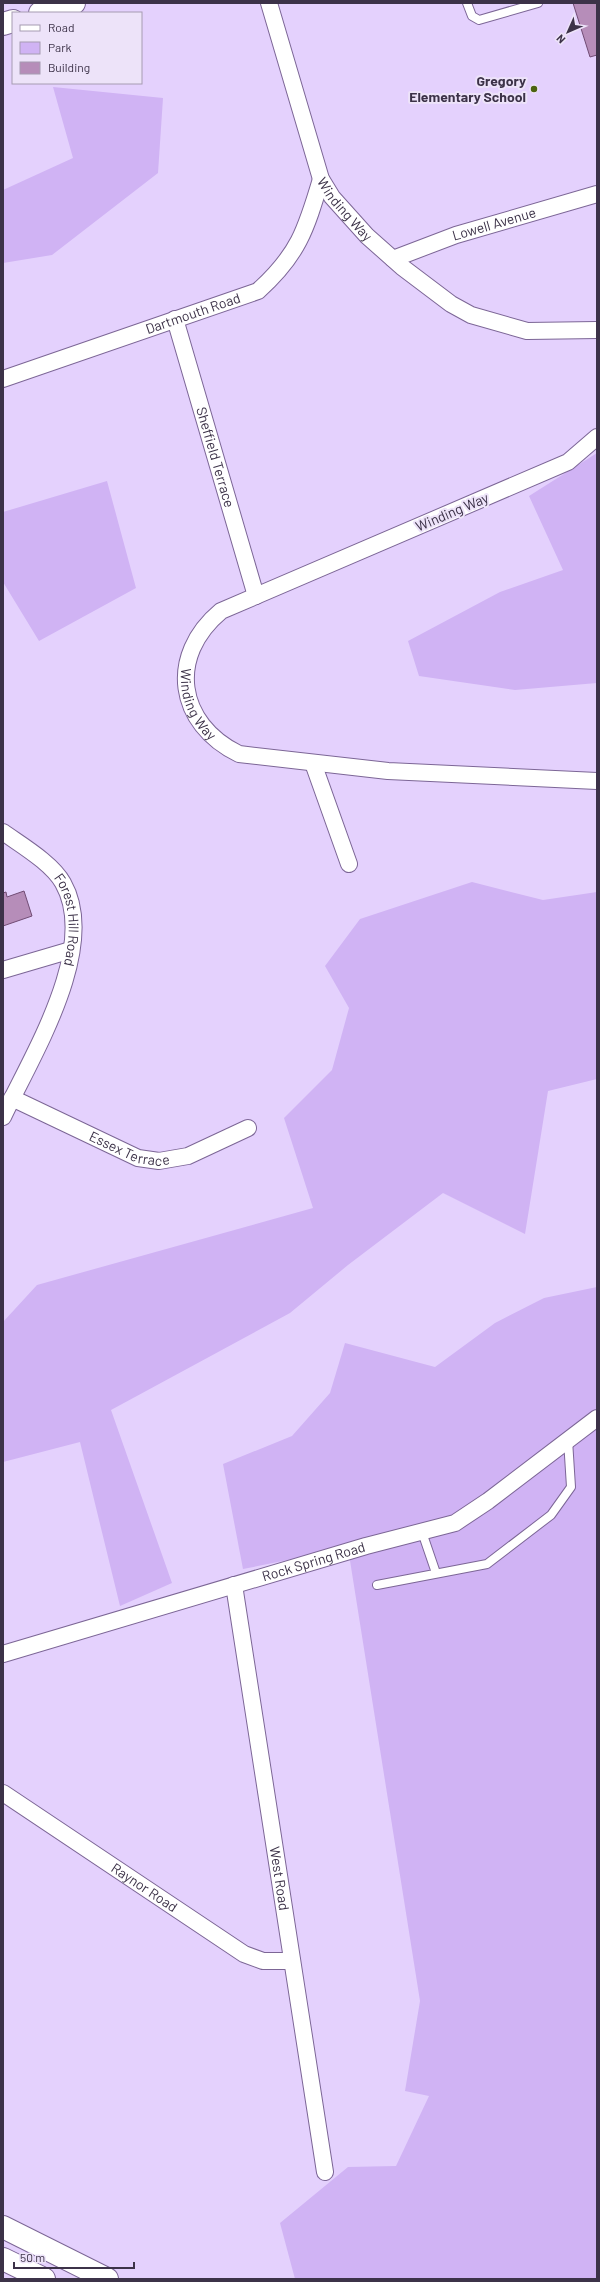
<svg xmlns="http://www.w3.org/2000/svg" width="600" height="2282" viewBox="0 0 600 2282" font-family="Barlow,sans-serif">
<rect width="100%" height="100%" fill="#e4d1fd"/>
<path fill="#d0b3f4" d="M53 87 163 98 158 173 52 255 3 263V190L73 158Z
M597 453V683L515 690 419 676 408 641 500 592 563 570 529 496Z
M107 481 136 588 39 641 3 582V512Z
M472 882 543 900 597 892V1079L548 1091 525 1234 443 1193 348 1265 290 1313 111 1410 172 1583 120 1606 80 1442 3 1462V1322L37 1285 313 1208 284 1118 332 1070 349 1008 325 966 360 919Z
M597 1287V2279H295L280 2223 348 2167 396 2166 429 2096 405 2091 420 2001 348 1548 243 1569 223 1464 292 1436 330 1393 345 1343 435 1367 495 1323 544 1298Z"/>
<path fill="#b68db9" stroke="#714c74" d="M573 3H597V55L590 57Z
M24 891 32 916 3 926V893L6 892 7 897Z"/>
<g fill="none" stroke-linecap="round" stroke-linejoin="round">
<g stroke="#7c6696" stroke-width="10">
<path id="service" d="M467 3 472 16 479 20 538 3
M422 1532 436 1573
M377 1585 487 1564 551 1515 571 1487 568 1440"/>
</g>
<g stroke="#7c6696" stroke-width="18">
<g id="minor">
<path id="s1" d="M269 3 321 179 332 197 367 236 402 267 451 304 471 315 527 331 597 330"/>
<path id="s2" d="M393 259 456 235 597 194"/>
<path id="s3" d="M175 319 256 596"/>
<path id="s4" d="M3 379 258 291C298 255 306 230 321 179"/>
<path id="s5" d="M597 437 568 462 221 611C167 656 177 724 239 754L388 771 597 781"/>
<path d="M313 763 349 864"/>
<path id="s6" d="M3 832C21 845 52 863 63 883 100 948 31 1057 3 1117"/>
<path d="M3 970 71 950"/>
<path id="s7" d="M12 1098 138 1158 159 1161 188 1156 248 1128"/>
<path id="s8" d="M234 1585 325 2172"/>
<path id="s9" d="M3 1654 366 1546 455 1523 488 1501 597 1418"/>
<path id="s10" d="M3 1793 244 1954 263 1961H292"/>
</g>
</g>
<g stroke="#7c6696" stroke-width="24">
<path id="secondary" d="M40 13 74 3
M3 24 13 21"/>
</g>
<g stroke="#7c6696" stroke-width="24">
<path id="primary" d="M3 2227 107 2279
M3 2259 44 2279"/>
</g>
<use href="#service" stroke="#fff" stroke-width="8"/>
<use href="#minor" stroke="#fff" stroke-width="16"/>
<use href="#secondary" stroke="#fff" stroke-width="22"/>
<use href="#primary" stroke="#fff" stroke-width="22"/>
</g>
<circle fill="#4c6310" stroke="#ede3f9" stroke-width="1.5" cx="534" cy="89" r="4"/>
<g text-anchor="middle" stroke-width="4" stroke-linejoin="round" paint-order="stroke">
<g font-size="14" font-weight="bold" fill="#3c3248" stroke="#ede3f9" text-anchor="end">
<text x="526" y="86">Gregory<tspan x="526" dy="16">Elementary School</tspan></text>
</g>
<g font-size="14" fill="#3c3248" stroke="#ede3f9">
<text dy="5" stroke="none"><textPath href="#s1" startOffset="222">Winding Way</textPath></text>
<text dy="5" stroke="none"><textPath href="#s2" startOffset="107">Lowell Avenue</textPath></text>
<text dy="5" stroke="none"><textPath href="#s4" startOffset="201">Dartmouth Road</textPath></text>
<text dy="5" stroke="none"><textPath href="#s3" startOffset="144">Sheffield Terrace</textPath></text>
<text transform="translate(452 512) rotate(-23)" y="5">Winding Way</text>
<text dy="5" stroke="none"><textPath href="#s5" startOffset="523">Winding Way</textPath></text>
<text dy="5" stroke="none"><textPath href="#s6" startOffset="117">Forest Hill Road</textPath></text>
<text dy="5" stroke="none"><textPath href="#s7" startOffset="129">Essex Terrace</textPath></text>
<text dy="5" stroke="none"><textPath href="#s9" startOffset="324">Rock Spring Road</textPath></text>
<text dy="5" stroke="none"><textPath href="#s8" startOffset="297">West Road</textPath></text>
<text dy="5" stroke="none"><textPath href="#s10" startOffset="170">Raynor Road</textPath></text>
</g>
</g>
<rect width="600" height="2282" fill="none" stroke="#3c3248" stroke-width="8"/>
<rect x="12" y="12" width="130" height="72" fill="#ede3f9" stroke="#a69cb2"/>
<rect x="20" y="25" width="20" height="6" fill="#ffffff" stroke="#a69cb2"/>
<text x="48" y="32" font-size="12" fill="#3c3248">Road</text>
<rect x="20" y="42" width="20" height="12" fill="#d0b3f4" stroke="#a69cb2"/>
<text x="48" y="52" font-size="12" fill="#3c3248">Park</text>
<rect x="20" y="62" width="20" height="12" fill="#b68db9" stroke="#a69cb2"/>
<text x="48" y="72" font-size="12" fill="#3c3248">Building</text>
<g transform="translate(568 32) rotate(225)" stroke="#ede3f9" stroke-width="3" paint-order="stroke">
<path d="M0-3L7 15L0 10L-7 15Z" fill="#3c3248"/>
<text y="-6" font-size="11" font-weight="bold" text-anchor="middle" fill="#3c3248">N</text>
</g>
<path d="M14 2262v6h120v-6" fill="none" stroke="#3c3248" stroke-width="2"/>
<text x="20" y="2262" font-size="12" fill="#3c3248" stroke="#ede3f9" stroke-width="3" paint-order="stroke">50 m</text>
</svg>
